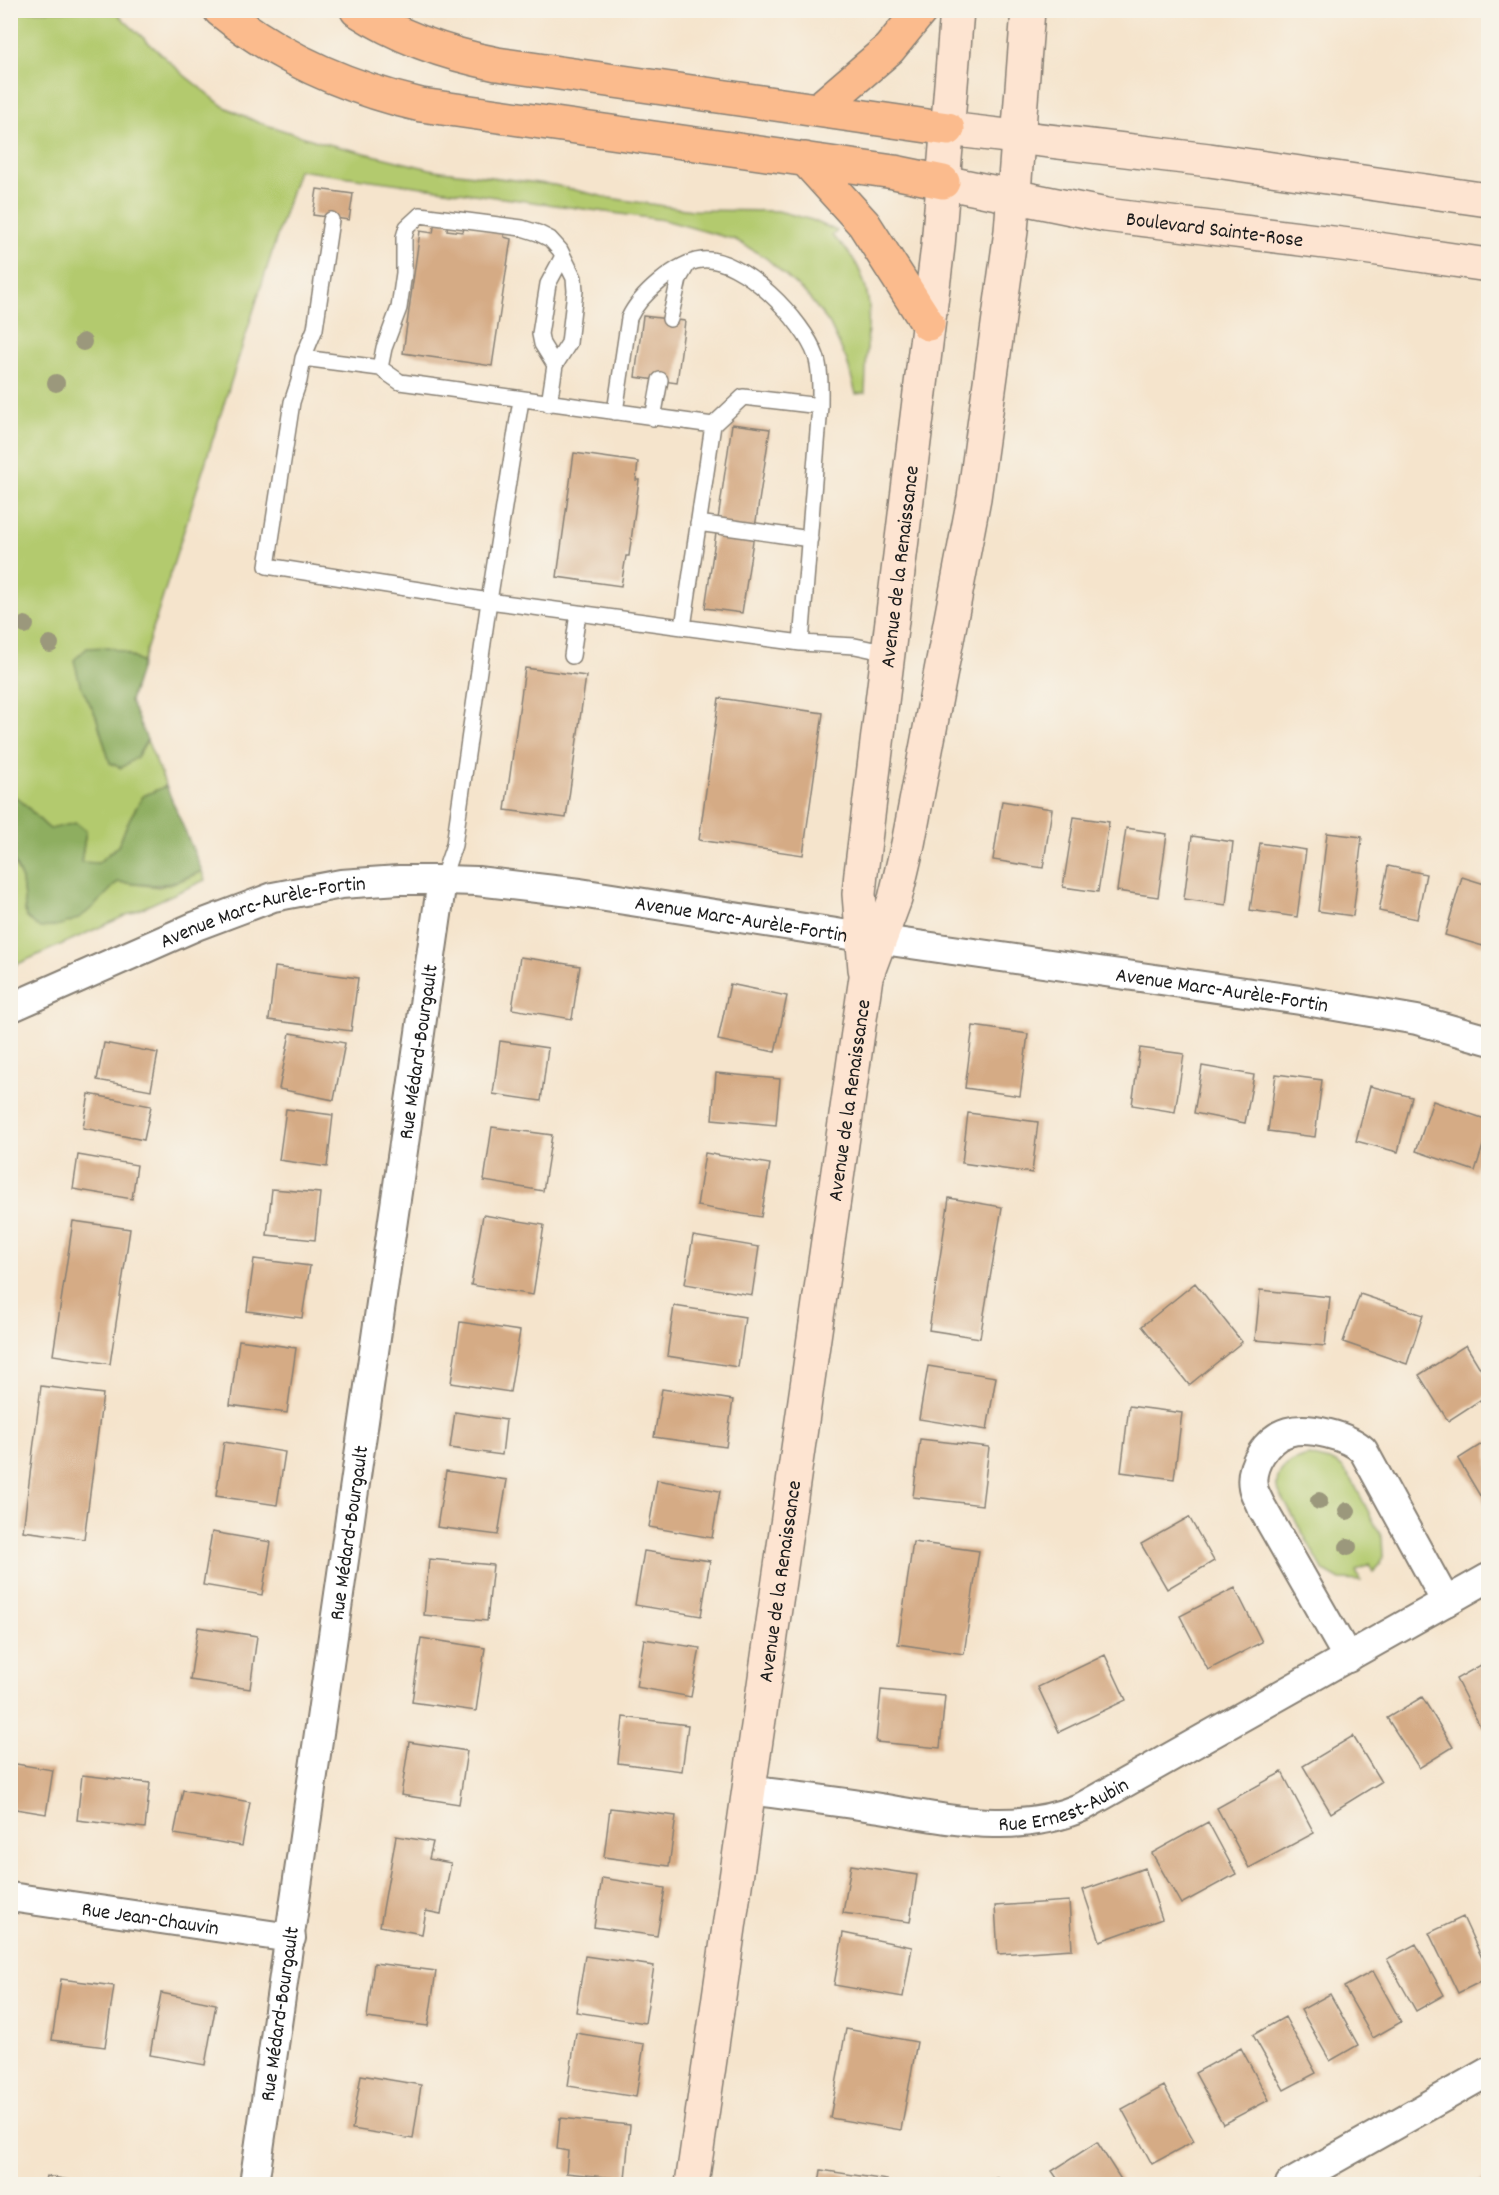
<svg xmlns="http://www.w3.org/2000/svg" width="1499" height="2195" viewBox="0 0 1499 2195" font-family="Dekko,sans-serif">
<rect width="100%" height="100%" fill="#f7f3e8"/>
<filter id="ink" filterUnits="userSpaceOnUse"><feTurbulence type="fractalNoise" baseFrequency=".0167" numOctaves="2"/><feDisplacementMap in="SourceGraphic" scale="12" xChannelSelector="R" yChannelSelector="G"/><feConvolveMatrix kernelMatrix="1 2 1 2 8 2 1 2 1" color-interpolation-filters="sRGB"/></filter>
<filter id="wash" filterUnits="userSpaceOnUse"><feTurbulence type="fractalNoise" baseFrequency=".008" numOctaves="4" result="noise"/><feDisplacementMap in="SourceGraphic" scale="24" xChannelSelector="R" yChannelSelector="G"/><feGaussianBlur stdDeviation="1.35" result="paint"/><feColorMatrix in="noise" values="0 0 0 0 0 0 0 0 0 0 0 0 0 0 0 0 0 1.4 0 .05"/><feComposite in="paint" operator="in"/></filter>
<g filter="url(#wash)">
<rect width="100%" height="100%" fill="#f5e4cc"/>
<path fill="#b3ca6e" stroke="#687345" stroke-width="1.5" d="M11 11H114L184 75 223 106 257 122 320 142 434 170 554 185 609 198 692 210 778 211 812 220 837 231 832 236C855 254 865 276 869 305L865 393 856 394 847 361 829 323 806 294 766 258 736 240 664 220 298 170 142 663 124 652 80 684 96 716 110 763 121 768 137 757 147 740 166 786 143 796 130 818 118 846 98 863H81L86 831 76 823 50 829C36 819 24 799 11 795Z
M10 854 22 880 26 917 118 882 159 887 182 880 202 871 205 880 11 967Z
M1309 1456 1334 1462 1342 1467 1352 1480 1382 1538 1383 1557 1381 1564 1373 1572 1369 1564 1356 1571 1361 1581 1340 1580 1324 1571 1277 1488C1275 1469 1292 1459 1309 1456Z"/>
<path fill="#8eae61" stroke="#55653e" stroke-width="1.5" d="M108 647 124 652 142 663 130 701 147 740 137 757 121 768 110 763 96 716 80 684 74 660 87 648Z
M166 786 202 871C165 888 157 887 118 882 90 910 82 925 40 928L26 917 22 880 11 854V795C24 799 36 819 50 829L76 823 86 831 81 862 98 863 118 846 130 818 143 796Z"/>
<g id="blocks">
<path fill="#d5ab85" d="M317 189 353 194 349 220 313 215Z
M435 221 448 223 447 230 463 232 464 228 504 233V237L511 239 492 366 403 353 420 231 433 233Z
M643 316 685 321 677 383 635 377Z
M732 424 770 429 742 613 705 608Z
M574 453 638 462 636 480H639L629 556H626L621 586 557 577Z
M525 668 586 676 566 818 505 810Z
M719 698 823 713 803 855 699 840Z
M1002 801 1052 809 1043 868 993 860Z
M1074 817 1109 822 1098 892 1063 887Z
M1126 828 1167 834 1158 897 1117 891Z
M1327 833 1362 837 1353 916 1318 911Z
M1192 836 1233 842 1226 905 1184 899Z
M1260 843 1306 850 1297 917 1250 910Z
M1388 866 1426 874 1417 919 1379 911Z
M1462 877 1488 885V929L1483 946 1445 935Z
M520 957 580 966 572 1019 512 1009Z
M275 967 358 978 351 1031 269 1020Z
M730 984 787 996 775 1052 718 1040Z
M973 1026 1028 1034 1020 1096 965 1088Z
M290 1033 345 1043 334 1100 279 1089Z
M500 1041 548 1048 541 1101 493 1094Z
M104 1043 158 1053 151 1090 97 1080Z
M1140 1048 1184 1054 1175 1112 1132 1105Z
M1202 1066 1254 1075 1245 1123 1194 1113Z
M716 1073 780 1079 776 1125 712 1119Z
M1276 1074 1322 1080 1315 1137 1268 1131Z
M1370 1086 1412 1097 1398 1152 1356 1141Z
M89 1094 151 1106 144 1140 83 1128Z
M1433 1101 1488 1120V1130L1475 1171 1416 1151Z
M286 1109 333 1115 327 1167 279 1160Z
M968 1113 1038 1122 1032 1173 962 1163Z
M492 1127 552 1135 543 1191 484 1181Z
M705 1153 770 1164 761 1217 697 1206Z
M78 1155 137 1165 132 1199 73 1189Z
M272 1189 320 1193 315 1240 267 1235Z
M949 1198 1002 1207 980 1338 929 1330Z
M483 1215 544 1225 533 1295 471 1285Z
M73 1221 130 1229 110 1364 53 1355Z
M693 1236 759 1247 752 1295 685 1284Z
M254 1259 310 1266 302 1318 247 1311Z
M1195 1283 1242 1342 1189 1385 1142 1326Z
M1260 1290 1330 1297 1325 1346 1255 1340Z
M1360 1294 1423 1315 1407 1364 1343 1342Z
M674 1306 745 1317 738 1367 667 1356Z
M460 1322 520 1331 510 1392 451 1383Z
M239 1340 296 1348 287 1413 230 1405Z
M1466 1345 1488 1381V1395L1448 1421 1419 1375Z
M928 1366 996 1377 987 1430 919 1419Z
M41 1386 103 1394 84 1539 23 1531Z
M662 1389 733 1400 726 1447 654 1437Z
M1129 1406 1182 1413 1174 1479 1121 1472Z
M455 1412 506 1420 502 1455 450 1448Z
M920 1439 989 1447 982 1505 913 1497Z
M1488 1440V1509L1458 1459Z
M224 1442 285 1452 277 1505 216 1496Z
M446 1471 507 1480 498 1535 437 1527Z
M657 1480 720 1491 712 1538 649 1527Z
M1189 1517 1214 1561 1167 1589 1141 1544Z
M212 1532 271 1542 262 1595 203 1585Z
M913 1542 979 1551 964 1654 898 1644Z
M644 1551 710 1561 701 1616 635 1605Z
M429 1559 493 1565 487 1621 424 1615Z
M1235 1588 1262 1642 1208 1670 1180 1616Z
M198 1627 257 1636 250 1689 190 1680Z
M421 1638 485 1648 476 1711 412 1702Z
M644 1639 700 1648 691 1697 636 1687Z
M1105 1655 1126 1700 1059 1732 1038 1687Z
M1488 1661V1725L1481 1728 1456 1679Z
M881 1690 945 1696 940 1748 876 1742Z
M1422 1697 1453 1747 1419 1768 1387 1718Z
M623 1717 688 1725 682 1771 618 1763Z
M1353 1736 1381 1782 1331 1813 1303 1766Z
M409 1742 467 1751 459 1804 401 1795Z
M10 1763 53 1770 46 1814 10 1808Z
M1282 1772 1314 1833 1249 1868 1217 1808Z
M82 1775 150 1783 145 1828 77 1820Z
M183 1790 250 1802 242 1846 174 1834Z
M610 1808 676 1816 669 1866 604 1857Z
M1208 1822 1236 1874 1181 1904 1152 1853Z
M396 1836 433 1842 429 1859 451 1863 441 1914 426 1911 422 1934 380 1926Z
M851 1865 917 1875 910 1922 843 1913Z
M1145 1868 1162 1919 1100 1941 1083 1890Z
M602 1878 665 1888 657 1936 594 1927Z
M1069 1901 1072 1949 998 1954 995 1906Z
M1463 1917 1488 1971V1978L1458 1993 1429 1933Z
M843 1933 912 1947 903 1997 834 1985Z
M1416 1944 1444 1995 1416 2011 1387 1959Z
M585 1956 654 1966 645 2023 576 2012Z
M374 1963 436 1971 428 2026 367 2018Z
M1373 1971 1401 2022 1373 2038 1344 1987Z
M10 1974H14L12 1988H10Z
M61 1979 114 1986 105 2047 52 2040Z
M161 1993 216 2004 205 2065 150 2055Z
M1330 1994 1358 2045 1330 2061 1301 2010Z
M1285 2017 1316 2073 1284 2090 1253 2035Z
M846 2029 917 2042 901 2130 830 2118Z
M576 2033 644 2044 636 2097 568 2086Z
M1241 2048 1269 2100 1223 2124 1195 2073Z
M361 2075 421 2085 413 2139 352 2129Z
M1164 2086 1194 2141 1152 2164 1122 2109Z
M560 2118 630 2125 625 2179 566 2173 568 2151 557 2149Z
M1097 2142 1122 2181 1117 2184H1061L1052 2171Z
M821 2170 887 2180 886 2184H819Z
M1488 2175V2184H1473Z
M46 2176 86 2183V2184H44Z
M997 2178 999 2184H977Z"/>
</g>
</g>
<g filter="url(#ink)">
<use href="#blocks" fill-opacity="0" stroke="#888074" stroke-width="1.5"/>
<g fill="none" stroke-linecap="round" stroke-linejoin="round">
<g stroke="#888074" stroke-width="18">
<path id="lane" d="M331 220 315 329 303 358 299 381 292 402 267 566 489 601 454 845 442 880
M670 319 679 279 687 265
M303 358 380 368 400 382 713 425 683 627
M555 365 542 344 540 334 548 284 563 256
M380 368 384 348 399 308 404 273V237L407 227 420 215 522 228 538 233 550 239 560 250 574 278 575 291 569 343 555 365 549 404
M521 400 489 601 801 643 855 646 888 653
M615 412 629 318C639 296 677 262 702 260 742 256 804 321 816 356 821 371 820 390 820 406
M653 418 660 380
M713 425 743 397 820 406 801 643
M698 523 810 539
M572 656 578 613"/>
</g>
<g stroke="#888074" stroke-width="32">
<g id="street">
<path id="s1" d="M10 1008 196 926 273 897 341 884 399 880H442L477 881 580 893 862 937 1300 1000 1417 1020 1488 1040"/>
<path d="M1348 1658 1260 1504C1258 1499 1254 1493 1253 1487 1249 1466 1267 1438 1288 1432 1309 1426 1348 1436 1363 1450L1446 1602"/>
<path id="s2" d="M748 1790C792 1796 836 1801 880 1808 949 1819 1016 1836 1082 1807L1488 1578"/>
<path id="s3" d="M10 1897 291 1938"/>
<path id="s4" d="M254 2184 442 880"/>
<path d="M1290 2184 1488 2072"/>
</g>
</g>
<g stroke="#888074" stroke-width="36">
<g id="secondary">
<path d="M948 129 1209 160 1488 200"/>
<path id="s5" d="M943 182 1106 215 1357 246 1488 265"/>
<path id="s6" d="M865 969 859 894 861 873 938 246 957 10"/>
<path id="s7" d="M692 2184 866 977 895 899 908 844 974 498 1011 231 1028 10"/>
</g>
</g>
<g stroke="#888074" stroke-width="36">
<path id="highway" d="M220 10C279 58 349 88 421 105L894 172 943 182
M357 10C400 38 447 54 497 64L948 129
M818 110 889 49 921 10
M805 159 864 224 928 324"/>
</g>
<use href="#lane" stroke="#fff" stroke-width="15"/>
<use href="#street" stroke="#fff" stroke-width="28"/>
<use href="#secondary" stroke="#fde4d1" stroke-width="33"/>
<use href="#highway" stroke="#fbbb8d" stroke-width="33"/>
</g>
<g fill="#9b987b">
<circle cx="83" cy="342" r="9"/>
<circle cx="56" cy="383" r="9"/>
<circle cx="25" cy="625" r="9"/>
<circle cx="50" cy="644" r="9"/>
<circle cx="1319" cy="1501" r="9"/>
<circle cx="1347" cy="1511" r="9"/>
<circle cx="1348" cy="1547" r="9"/>
</g>
</g>
<g text-anchor="middle" stroke-width="4.5" stroke-linejoin="round" paint-order="stroke">
<g font-size="21" fill="#1c1c1c" stroke="#f7f3e8">
<text dy="7" stroke="none"><textPath href="#s5" startOffset="276">Boulevard Sainte-Rose</textPath></text>
<text dy="7" stroke="none"><textPath href="#s6" startOffset="405">Avenue de la Renaissance</textPath></text>
<text dy="7" stroke="none"><textPath href="#s1" startOffset="272">Avenue Marc-Aurèle-Fortin</textPath></text>
<text dy="7" stroke="none"><textPath href="#s1" startOffset="758">Avenue Marc-Aurèle-Fortin</textPath></text>
<text dy="7" stroke="none"><textPath href="#s1" startOffset="1244">Avenue Marc-Aurèle-Fortin</textPath></text>
<text dy="7" stroke="none"><textPath href="#s4" startOffset="1144">Rue Médard-Bourgault</textPath></text>
<text dy="7" stroke="none"><textPath href="#s7" startOffset="1095">Avenue de la Renaissance</textPath></text>
<text dy="7" stroke="none"><textPath href="#s4" startOffset="658">Rue Médard-Bourgault</textPath></text>
<text dy="7" stroke="none"><textPath href="#s7" startOffset="609">Avenue de la Renaissance</textPath></text>
<text dy="7" stroke="none"><textPath href="#s2" startOffset="321">Rue Ernest-Aubin</textPath></text>
<text dy="7" stroke="none"><textPath href="#s3" startOffset="142">Rue Jean-Chauvin</textPath></text>
<text dy="7" stroke="none"><textPath href="#s4" startOffset="172">Rue Médard-Bourgault</textPath></text>
</g>
</g>
<rect width="1499" height="2195" fill="none" stroke="#f7f3e8" stroke-width="36"/>
</svg>
